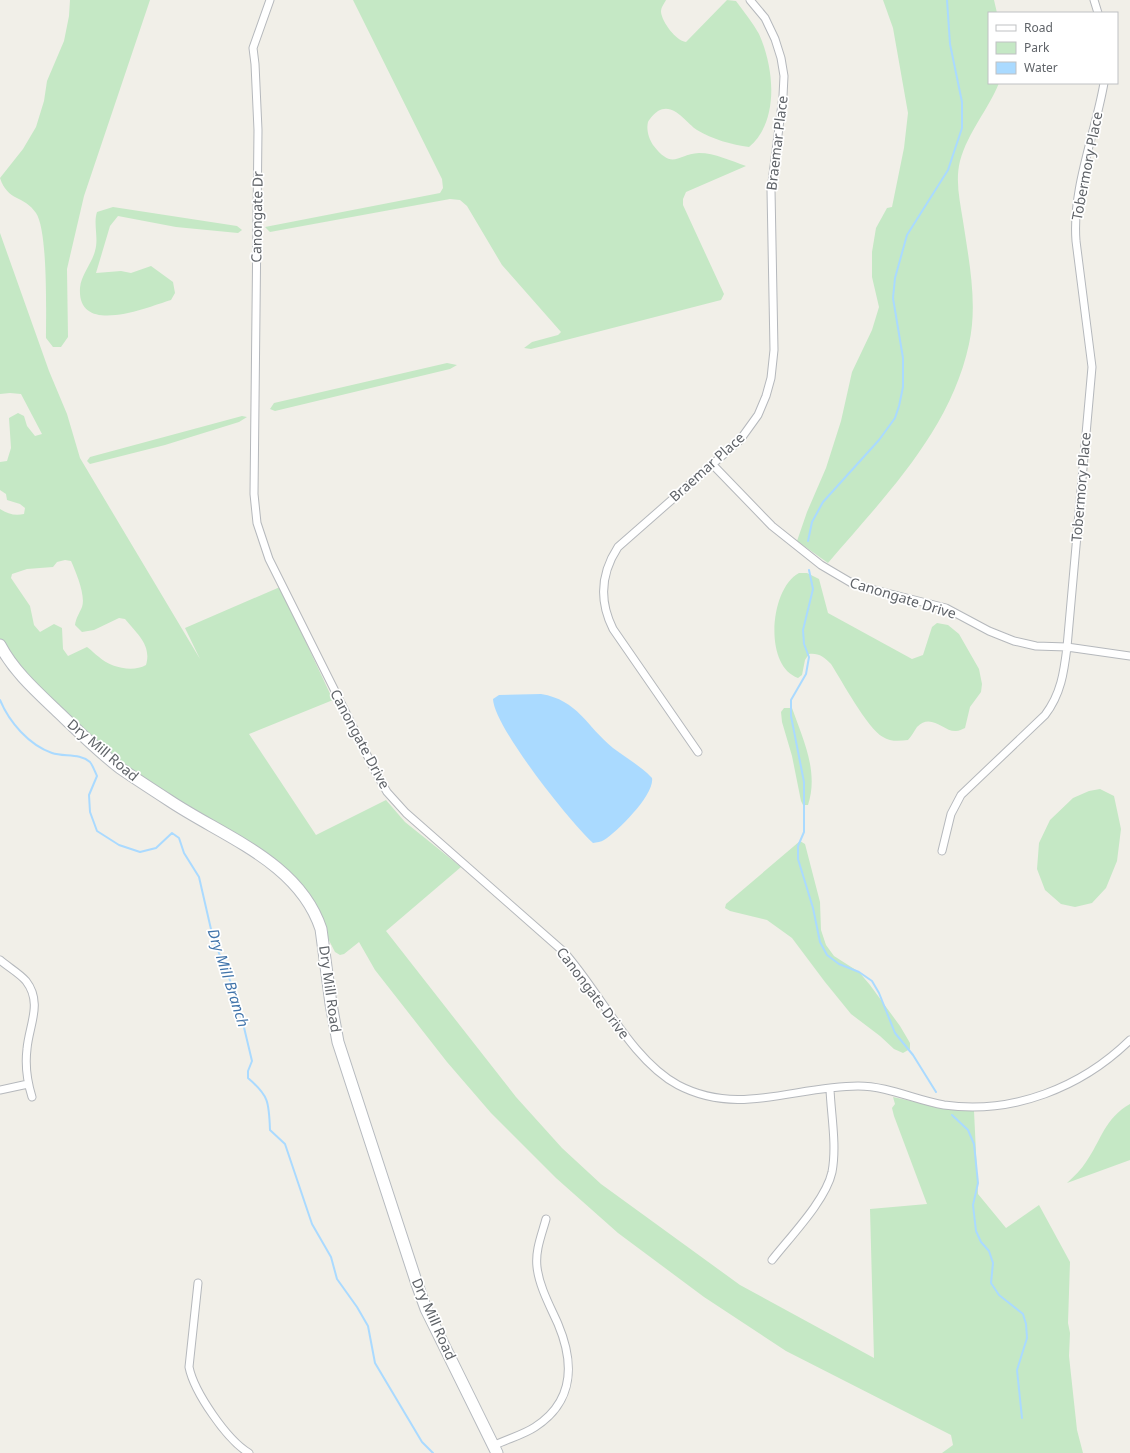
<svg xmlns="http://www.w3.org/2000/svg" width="1130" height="1453" viewBox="0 0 1130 1453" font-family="'Noto Sans',sans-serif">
<rect width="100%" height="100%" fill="#f1efe8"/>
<path fill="#c5e8c5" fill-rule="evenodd" d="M70 0H150L84 196 67 269 68 337 61 347H53L46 338C46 312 48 231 36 213 24 195 8 202 0 178L23 149 36 127 44 101 47 81 64 41 69 16Z
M353 0H666C664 4 661 7 661 12 662 22 676 41 686 42L727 0 736 1C744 12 753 23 759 34 774 67 780 121 749 147 732 145 712 139 697 130 686 123 674 102 658 111 655 113 650 118 648 122 646 130 649 139 653 145 673 171 677 154 699 153 715 153 731 161 746 166L686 192 683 199V205L724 294 721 300 531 349 524 348 532 342 558 335 561 332 502 265 467 206 460 200 450 199 270 232 265 227 440 193 443 188 442 179Z
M883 0H994L997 13H989V83H999C988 110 968 132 960 161 955 181 960 201 963 221 969 261 978 304 969 344 950 432 884 497 828 563L797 541 807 512 826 468 841 421 852 372 872 330 879 307 872 277V252L876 228 887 208 892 207 904 148 908 113 893 28Z
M113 207 237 226 242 230 238 233 176 227 118 216 110 226 96 273 121 271 131 273 151 266 173 282 175 293 171 300C148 307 77 337 80 288 81 275 92 263 95 251 99 238 93 224 97 212Z
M0 233 49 371 67 414 80 458 200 659 185 628 280 587 333 700 249 734 316 835 386 800 405 822 461 867 386 931 516 1097 562 1148 601 1184 740 1285 874 1358 870 1209 927 1204 894 1116 892 1108 895 1104 893 1097 943 1108 974 1111 978 1194 1006 1228 1039 1205 1070 1262 1068 1323 1070 1333 1069 1356 1077 1430 1083 1453H942L953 1445 951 1435 786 1351 704 1297 618 1233 556 1178 491 1113 447 1062 375 970 359 942 344 954 340 955 335 952 317 917 290 877 175 805 84 736 0 645V509C8 514 15 516 24 514L25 508 20 504 7 500 6 494 0 490V462L7 461 11 448 9 418 18 413 24 416 27 426 35 436 42 434 21 394 10 393 0 394ZM65 560 71 561C76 572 86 596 82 607 79 614 76 618 75 625L82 632 94 630 119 618 125 619C137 634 152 645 146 665 132 673 110 667 99 657 94 654 92 650 87 647L68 656 63 649 62 628 54 624 40 632 34 625 30 606 11 578 12 574 27 569 53 567 57 562Z
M447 363 457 365 450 369 275 411 270 409 274 403Z
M242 416 247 417 239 422 165 445 90 464 87 461 90 457Z
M799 573H807L819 579 828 613 912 659 923 655 932 627 937 623 948 625 959 634 979 669 982 684 981 692 970 707 965 728C962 729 959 731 956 731 944 732 931 712 917 727 914 731 912 736 908 740 900 741 890 742 883 737 867 728 842 681 831 664 824 657 819 653 809 654L805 660 802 675 798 678C763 666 770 588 799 573Z
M784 708H792C803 739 819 772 808 805H803L801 801 792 756 782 722 781 712Z
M1100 789 1114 796 1121 829 1117 861 1106 888 1092 903 1075 907 1061 904 1045 890 1037 869 1039 843 1050 820 1073 798 1089 791Z
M800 841 805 844 820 902 821 930 826 945 834 956 859 972 870 985 900 1026 910 1043V1049L903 1053 894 1049 880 1036 851 1014 825 982 792 938 767 920 730 911 725 908 726 904Z
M1130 1104V1160L1067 1183C1074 1176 1081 1170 1086 1162 1102 1139 1104 1119 1130 1104Z"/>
<path fill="#aadaff" d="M541 694C578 700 586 726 613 748 626 758 641 766 652 778 655 794 618 831 604 840 601 842 597 842 593 843 570 822 494 727 493 699L499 695Z"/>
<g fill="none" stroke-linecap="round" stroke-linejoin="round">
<path stroke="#aadaff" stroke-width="2" d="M808 541 812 522 823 502 879 440 895 418 899 406 903 387V358L893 298 895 278 907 235 948 170 962 128V102L950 44 947 0
M809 570 813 589 803 630 804 644 809 657 806 674 791 700V716L804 782V832L798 846V859L813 908 820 942 827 955 839 964 859 972 872 981 879 993 895 1033 913 1055 936 1092
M0 700C9 722 29 745 52 753 64 757 80 753 90 762 93 766 95 772 97 776L89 795 90 812 97 831 119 845 140 852 156 848 172 833 179 838 184 853 199 877 213 938 237 998 252 1061 248 1071V1078C269 1096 269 1102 270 1130L285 1144 312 1224 331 1257 337 1279 357 1307 368 1326 375 1363 422 1442 433 1453
M952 1115 968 1130 974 1144 978 1183 973 1205 976 1231 981 1242 989 1251 993 1263 991 1283 999 1295 1023 1314 1026 1324 1027 1338 1017 1370 1022 1418"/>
<g stroke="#b5b8bc" stroke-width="9">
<path id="street" d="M270 0 253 48 255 64 258 130 254 494 257 523 269 559 376 773 387 792 406 813 564 952C600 992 631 1060 678 1085 739 1117 795 1086 858 1086 888 1086 915 1100 944 1105 1013 1115 1082 1087 1130 1040
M1094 0 1098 13
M712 464 772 526 821 565 855 585 946 608 989 631 1014 641 1036 646 1067 647 1130 656
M698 752 613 629C599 601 601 573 618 547L740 440 758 415 766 396 771 378 774 350 771 190 783 96 784 76 781 58 775 39 765 18 750 0
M942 851 951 814 961 795 1045 715C1061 694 1064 672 1067 647L1092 367 1076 241C1072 188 1095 135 1104 83
M0 960C8 967 19 973 26 981 43 1003 29 1025 27 1049 25 1065 27 1081 32 1097
M0 1090 28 1084
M772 1260C790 1237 826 1200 832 1172 837 1145 831 1115 830 1089
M198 1283 189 1367C194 1392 227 1440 249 1453
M493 1446C507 1439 523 1435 535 1427 575 1401 574 1362 558 1324 550 1306 539 1286 537 1267 535 1250 542 1234 546 1219"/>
</g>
<g stroke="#b6babf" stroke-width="13">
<path id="secondary" d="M0 645C13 670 35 690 55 709 76 729 97 750 120 768 136 779 153 790 170 801 224 837 299 862 321 929L331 1004 338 1042 417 1284 426 1309 497 1453"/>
</g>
<use href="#street" stroke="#fff" stroke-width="7"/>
<use href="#secondary" stroke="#fff" stroke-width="11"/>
</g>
<g text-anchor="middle" stroke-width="3.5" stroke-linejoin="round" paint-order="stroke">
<g font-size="14" fill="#5f6368" stroke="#fff">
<text transform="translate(777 143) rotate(-83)" y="5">Braemar Place</text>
<text transform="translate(1087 166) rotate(-79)" y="5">Tobermory Place</text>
<text transform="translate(257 217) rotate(-89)" y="5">Canongate Dr</text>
<text transform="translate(707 467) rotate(-42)" y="5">Braemar Place</text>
<text transform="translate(1081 487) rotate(-85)" y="5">Tobermory Place</text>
<text transform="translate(903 598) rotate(17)" y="5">Canongate Drive</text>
<text transform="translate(360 739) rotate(62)" y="5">Canongate Drive</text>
<text transform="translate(103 750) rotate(40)" y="5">Dry Mill Road</text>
<text transform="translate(330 989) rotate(82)" y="5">Dry Mill Road</text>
<text transform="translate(593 993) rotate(53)" y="5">Canongate Drive</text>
<text transform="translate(434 1319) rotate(66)" y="5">Dry Mill Road</text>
</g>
<g font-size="15" font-style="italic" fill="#4174aa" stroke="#fff">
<text transform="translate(228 978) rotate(72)" y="5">Dry Mill Branch</text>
</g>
</g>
<rect x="988" y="12" width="130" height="72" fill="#ffffff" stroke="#bfc1c3"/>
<rect x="996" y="25" width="20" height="6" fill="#ffffff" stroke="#bfc1c3"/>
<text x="1024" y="32" font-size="12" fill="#5f6368">Road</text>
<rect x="996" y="42" width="20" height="12" fill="#c5e8c5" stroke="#bfc1c3"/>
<text x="1024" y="52" font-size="12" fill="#5f6368">Park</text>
<rect x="996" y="62" width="20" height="12" fill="#aadaff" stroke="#bfc1c3"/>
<text x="1024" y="72" font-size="12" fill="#5f6368">Water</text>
</svg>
